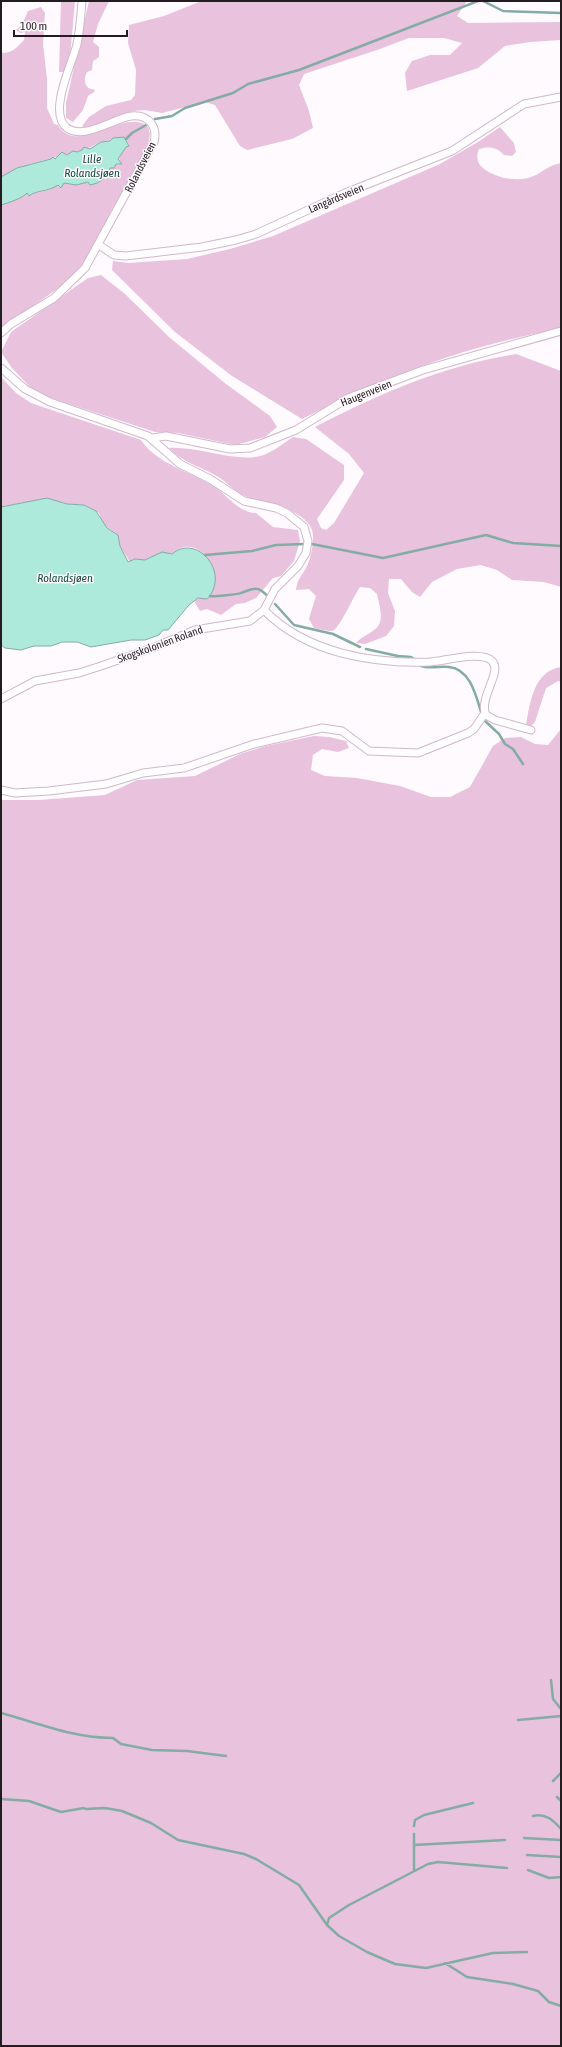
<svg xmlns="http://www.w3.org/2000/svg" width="562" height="2047" viewBox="0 0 562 2047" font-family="'Asap Condensed',sans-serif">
<rect width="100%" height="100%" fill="#fffafd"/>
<path fill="#e9c2de" d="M61 1H75L70 57 64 72H59Z
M89 1H109L98 24 93 42 99 47V57L93 61 92 70 87 72C84 78 84 83 88 88L95 90 94 92 88 96 83 110 73 122 66 118V103Z
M207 1H467L457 16 468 23 561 22V40L530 42 505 46 478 68 407 91 405 73 412 61 430 55H450L462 43 444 38H409L377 50 304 74 299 85 309 111 313 128 292 139 247 150 240 146 215 105 205 102 162 113 145 110 133 111 87 128 82 126 89 117 106 106 131 100 135 95 136 70 128 43 129 25 164 16 199 2Z
M41 7 45 13 43 44 47 79V108L54 124 58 125C77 158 126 106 148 127L150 134 147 149 111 211 87 261 64 284 1 329V205L18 199 27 193 28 195 48 190 58 185 62 188V184L64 183H89L116 164 119 165C118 158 122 148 129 145L126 139 116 138C110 142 107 140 101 142 93 145 91 149 83 148V150L76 152 30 164 1 177V56L2 53C13 53 17 47 24 40L25 32 20 33 16 30 22 25 28 11Z
M500 127 514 143 516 152 512 156 504 155C497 147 489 146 479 149 476 156 477 164 483 168 496 179 521 183 536 175 545 170 550 165 561 163V328C513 338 463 350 417 368 377 383 340 400 302 419L232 376 175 332 112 270 113 261 128 263 187 259 230 249 273 236 440 164 478 142Z
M101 275 125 294 169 337 226 384 270 416 277 427 265 437 235 445 178 433 155 432 45 396 29 386 12 368 1 352 11 332 88 278Z
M516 354 561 371V587L544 582 512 580 497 570 481 565 457 569 432 582 420 597 412 592 401 579H389L388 593 395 611 394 626 386 636 365 644 356 643C361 637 368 635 374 630 386 622 379 605 377 594L370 588 360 587C354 595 339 630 332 631 327 631 319 629 314 628L309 619 316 596 309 589 296 590C297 579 302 576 307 566 311 558 315 539 312 530 303 507 264 505 245 496 234 491 226 481 215 475 199 466 182 462 169 448 198 446 239 464 264 455 274 451 284 443 293 437L306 439 344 465V480L317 519 321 528 326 530 334 523 364 473 349 454 315 427C378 394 445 365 516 354Z
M1 377 16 393 31 403 141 440C157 464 189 471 213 486 227 494 238 513 256 513L273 527 298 530 300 541 294 561 281 576 273 578 256 598 245 603 236 604 221 615 207 609 200 611 194 601 200 598H208C225 572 197 530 172 554 156 550 157 558 145 560 137 561 138 558 130 562L120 546 118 535 103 524 99 513 84 505 67 504 62 502H25L1 507Z
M561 667V682L558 681 546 688 535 722 530 727 526 725C530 702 534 671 561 667Z
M561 729V2046H1V800H39L105 795 137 780 195 776 240 754 266 746 314 736 329 737 346 741 349 748 338 752 322 749 313 755 311 770 325 776 357 778 400 786 431 797H450L470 787 493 746 505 738 521 737 535 744 548 745Z"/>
<path fill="#adeadb" stroke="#84aca4" d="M124 137 129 146 126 147 118 159 122 164H116L114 168H110C106 178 101 183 90 185L88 182 76 185 64 183 61 188 58 185C48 192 36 190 29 196L27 193C23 198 8 203 1 205V177L17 168 51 159 53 157 55 159 62 152 67 155 73 151 77 152 82 150 84 147 90 149 101 142 110 141 113 138Z
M47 498 67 504 84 505 96 511 107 528 118 535 120 546 128 562 135 559 145 560 162 552 172 554C194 535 224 565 213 590 211 594 210 598 206 599L198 598 189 605 168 630H163L159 635 145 640H131L91 647 77 642H62L51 646H34L21 650 5 648 1 645V507Z"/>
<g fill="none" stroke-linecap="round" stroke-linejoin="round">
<path stroke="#84aca4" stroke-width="2.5" d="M483 1 503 11 561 13
M155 119 172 116 185 108 233 93 248 84 299 70 478 1
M126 139 132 133 146 125
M312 544 383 558 486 535 513 543 561 546
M205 555 252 551 276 545 305 544
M210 596C213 597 239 594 241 593 253 588 259 585 268 597
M275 604 294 625 333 634 360 647
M366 649 398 656 411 657 414 659
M421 666C430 669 440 666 449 667 470 669 476 695 481 712
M484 720 499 734 505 744 513 749 523 764
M551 1680 553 1699 561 1709
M1 1713C38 1723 73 1738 113 1738L121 1744 152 1750 187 1751 226 1756
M518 1720 561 1716
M553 1781 561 1773
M557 1797 561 1801
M1 1799 29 1801 61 1812 84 1808 86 1809 105 1808 122 1811 151 1823 178 1840 244 1854 256 1859 299 1885 327 1925 339 1936 367 1952 395 1964 426 1968 493 1953 527 1952
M533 1816C546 1813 553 1820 561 1829
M414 1826 415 1820 424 1815 473 1803
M414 1834V1871
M524 1838 561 1840
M414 1845 505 1840
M527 1855 561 1857
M528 1870 549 1878 561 1877
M327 1925 329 1918 349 1905 428 1864 438 1862 507 1868
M445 1963 467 1977 513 1984 538 1991 549 2002 561 2006"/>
<g stroke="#d1b8ca" stroke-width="9">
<path id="street" d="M99 245 114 255 126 256 202 247 236 240 256 234 345 193 452 151 524 104 561 97
M1 333 11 324 54 298 85 268 154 142C158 126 148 114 131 116 113 119 84 140 67 128 47 113 73 62 77 44 80 30 81 15 82 1
M1 368 25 389 50 402 148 436 180 464 210 479 244 501 276 508 287 513 304 527 308 541 306 553 298 566 275 589 264 610 250 621 195 630 155 647 101 666 79 673 35 681 1 699
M152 438 166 436 230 449 250 448 296 430 348 398 423 370 561 331
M264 610C306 653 372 664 430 662 445 661 482 650 492 661 503 672 478 698 486 715L495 720 531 730
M1 790 15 793 49 791 106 784 143 773 184 768 254 744 322 728 342 731 369 751 418 753 468 733 474 729 485 713"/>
</g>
<use href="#street" stroke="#fff" stroke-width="7"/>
</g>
<g text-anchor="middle" stroke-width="3" stroke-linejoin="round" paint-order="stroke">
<g font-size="11" fill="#251c22" stroke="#fffafd">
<text transform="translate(140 167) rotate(-63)" y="4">Rolandsveien</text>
<text transform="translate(336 198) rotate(-23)" y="4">Langårdsveien</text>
<text transform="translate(366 393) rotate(-22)" y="4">Haugenveien</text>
<text transform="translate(160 644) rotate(-20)" y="4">Skogskolonien Roland</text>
</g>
<g font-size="12" font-style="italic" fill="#1b4e44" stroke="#fffafd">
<text x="92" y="163">Lille<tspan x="92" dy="14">Rolandsjøen</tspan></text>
<text x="65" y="582">Rolandsjøen</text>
</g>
</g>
<rect width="562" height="2047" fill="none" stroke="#251c22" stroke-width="4"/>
<path d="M14 30v6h113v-6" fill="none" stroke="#251c22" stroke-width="2"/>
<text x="20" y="30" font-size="12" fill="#251c22" stroke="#fffafd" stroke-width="3" paint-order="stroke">100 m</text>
</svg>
